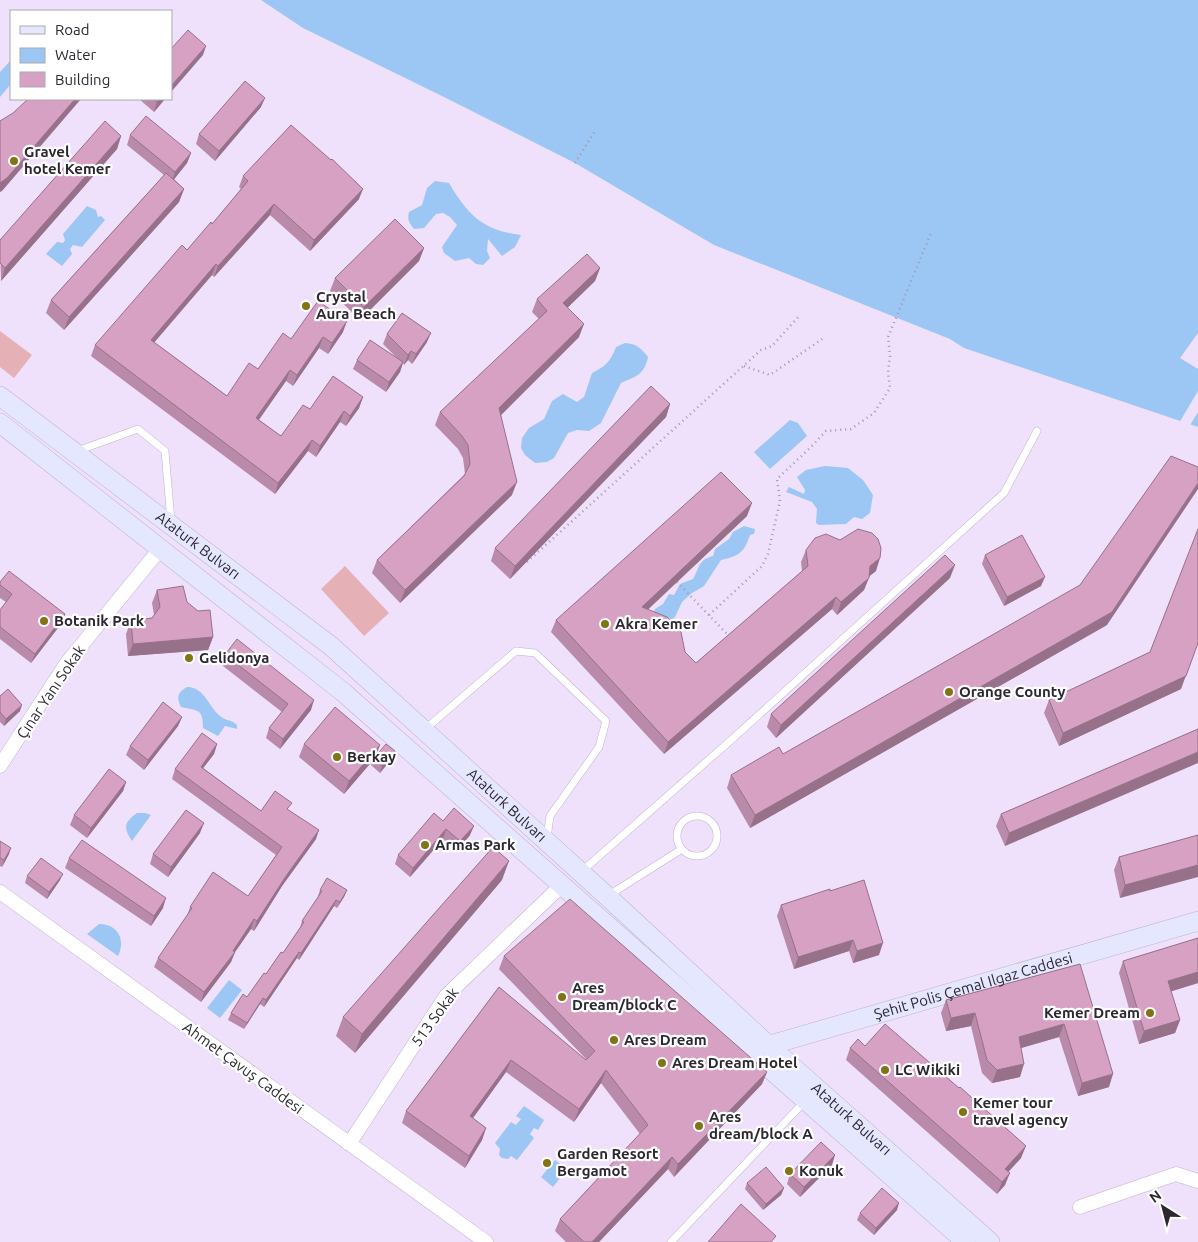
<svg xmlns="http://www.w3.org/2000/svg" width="1198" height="1242" viewBox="0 0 1198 1242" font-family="Ubuntu,sans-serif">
<rect width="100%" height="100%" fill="#efe0fb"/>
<path fill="#e6b0b7" d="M0 331 32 355 14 378 0 367Z
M345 566 389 613 364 636 321 589Z"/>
<path fill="#9cc7f4" d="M261 0H1198V427L964 348 950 339 714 245 575 163 444 97 303 28Z
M11 60V84L0 97V72Z
M435 181 449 183C468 215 482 230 521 235L515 247 502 256 488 239 487 251 490 258 483 265 476 264 469 258 455 261 444 253 442 247 457 225 450 217 443 213 436 214 424 228 414 229C409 223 407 220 409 212L422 205 427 188Z
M87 206 96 210 98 217 101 216 105 220 82 247 73 245 70 249 72 254 62 266 46 254 57 242 63 243 65 240 63 234Z
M625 343C637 344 641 348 648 357 644 375 637 376 621 383L601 423 589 431 577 430 568 433 554 458 547 462 535 463 525 455 521 448 522 438 529 428 544 419 552 401 563 394 577 402 584 397 592 373C606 366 610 362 616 347Z
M790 420 798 423 807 436 770 469 754 452Z
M825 466 848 468 863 480 873 495 870 513 862 519 854 517 846 524 819 525 816 523 817 509 812 502 786 492 789 487 804 494 805 490 797 477 806 470Z
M744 526 755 529 754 534 750 535C744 553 739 556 721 560L704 586 692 593 682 602 675 617 668 622 653 616 655 609 663 604 669 594 674 595 680 584 693 579C700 567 698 560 713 556L715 549 729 539 733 532Z
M187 687C206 687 209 710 223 718 228 721 232 720 237 725V729L225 726 218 736 203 728C203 708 198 711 181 707 176 697 178 692 187 687Z
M137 813H145L151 815 132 841C123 828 124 822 137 813Z
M99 924C118 924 126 940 118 956L87 934Z
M229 980 242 990 220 1018 207 1008Z
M524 1106 544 1120 538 1130 534 1128 530 1134 534 1138 517 1160 511 1156 508 1159 502 1158 499 1155 500 1149 495 1143 511 1122 516 1125 521 1119 516 1116Z
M555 1160 567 1169 553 1187 541 1177Z"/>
<path fill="#efe0fb" d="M1198 333V369L1180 358Z
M1198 391V412L1189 427 1179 423Z"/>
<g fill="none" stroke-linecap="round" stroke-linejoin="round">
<g stroke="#c1b2cc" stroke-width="8">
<path id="lane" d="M77 451 138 429 165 451 171 521
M424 729 430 725 516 651 535 653 606 721 599 747 550 816 547 838
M677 836a20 20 0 1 1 40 0a20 20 0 1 1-40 0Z
M581 872 730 741 1004 493 1037 431
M609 897 617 890 682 849
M671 1242 805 1101"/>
</g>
<g stroke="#c1b2cc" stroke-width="15">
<path id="street" d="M0 766 66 664 160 549
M0 892 486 1242
M349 1144 446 996 562 885
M1080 1207 1176 1174 1198 1181"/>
</g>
<g stroke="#c1b2cc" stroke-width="20">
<g id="secondary">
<path id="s1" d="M0 396 331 646 609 898 768 1045 990 1242"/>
<path d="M0 423 343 692 966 1242"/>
<path id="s2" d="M760 1048 1198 921"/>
</g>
</g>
<path stroke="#a398ad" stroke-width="2.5" stroke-dasharray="1 4" stroke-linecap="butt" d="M575 163 595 131
M744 366 770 375 825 337
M527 562 761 350 772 346 800 315
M677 582 730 637
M709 615 762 566 768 554 780 501 777 479 810 448 826 431 851 429 874 413 890 388 888 373 890 356 888 337 931 233"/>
<use href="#lane" stroke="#fff" stroke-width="7"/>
<use href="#street" stroke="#fff" stroke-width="14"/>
<use href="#secondary" stroke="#e5e7ff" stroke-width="19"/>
</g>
<path fill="#b98aa9" d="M139 99H165L154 112Z
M261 107 215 161 196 144 199 134Z
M130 135 191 153 187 163 174 179 184 189 179 202 64 330 46 313 51 300 164 175 127 145Z
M121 136 117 149 1 281 0 240Z
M243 176 359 199 310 251 270 215 214 277 212 275 154 342 227 396 291 339 343 332 328 354 319 348 293 386 286 381 259 420 281 436 310 409 363 397 359 408 346 426 340 422 316 457 308 451 275 494 91 356 95 345 212 224 241 189 239 187Z
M424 248 419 261 360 320 330 291 335 278Z
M600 268 595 281 568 307 579 337 501 415 512 495 400 603 372 573 377 560 465 474 463 458 458 449 435 425 440 412 539 319 532 312 537 299Z
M387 334 427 342 412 364 408 360 404 365 403 363 400 372 386 392 353 369 357 360 397 358 383 344Z
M670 404 666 417 510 579 491 561 495 548Z
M747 516 648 609 685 652 696 663 802 571 801 562 806 550 876 571 869 576 864 590 837 615 832 609 664 754 551 632 556 620Z
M985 555 1041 586 1004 606 982 564Z
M950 578 776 738 767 727 771 714Z
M0 582 65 614 61 624 31 663 0 639V610L6 602 0 598Z
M157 590 187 602 213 637 208 650 128 656 126 634 131 621 152 618 154 615 152 603Z
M1107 625 750 828 727 788 731 775Z
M227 652 311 710 280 749 266 738 269 728 282 712 223 666V662Z
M1150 652 1181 689 1059 746 1044 713 1049 700Z
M0 696 20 711 4 726 0 722Z
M182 717 178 726 144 770 126 755 130 746Z
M1198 729 1005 846 996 826 1001 814Z
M217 744 214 754 203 768 261 811 289 810 316 839 282 886 254 931 251 929 235 952 231 962 201 1002 154 967 158 958 187 916 190 907 248 896 276 855 172 779 175 769Z
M304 744 380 745 375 756 392 758 380 773 371 765 373 760 344 794 299 757Z
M126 782 123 791 87 838 70 825 74 815Z
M443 821 470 835 457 851 443 839 410 877 395 864 398 855Z
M200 833 168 877 150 864 153 854Z
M1198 835 1120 898 1114 870 1119 857Z
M0 841 9 854 2 867 0 866Z
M69 858 163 908 151 926 65 868Z
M27 876 60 880 47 899 25 883Z
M502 880 355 1053 336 1036 343 1017Z
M320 890H347L344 897 337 908 334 906 299 960 297 958 264 1007 260 1004 244 1029 228 1020 231 1013 247 997 283 953 300 928 302 921 319 897 318 896Z
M830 891 879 955 853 963 849 951 794 969 777 916 781 905Z
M1198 938V983L1171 991 1180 1020 1175 1033 1139 1044 1119 973 1123 961Z
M504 956 767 1072 762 1084 674 1177 668 1169 599 1242H566L555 1231 560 1219 640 1134 601 1083 574 1122 506 1072 473 1118 486 1128 482 1140 465 1168 402 1123 406 1111 499 987 586 1060V1059L499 969Z
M1080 964 1109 1087 1078 1096 1059 1037 1021 1048 1020 1077 992 1083 982 1073 971 1026 946 1031 941 1013 946 1000Z
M865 1046 1021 1158 1008 1172 1005 1185 997 1194 846 1060 850 1048Z
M832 1165 800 1197 787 1184 790 1174Z
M747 1183 784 1188 781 1195 763 1210 745 1189Z
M897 1210 874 1235 857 1220 860 1213Z"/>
<path fill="#967189" d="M206 46 203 55 171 92V86Z
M265 98 261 107 215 161 219 151Z
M75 99H81L2 191 0 192V183Z
M160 99H165L154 112 157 102Z
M121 136 117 149 1 281 5 268Z
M191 153 187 163 172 182 175 172Z
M184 189 179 202 64 330 69 317Z
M363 189 359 199 310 251 314 240Z
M274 204 270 215 214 277 218 266Z
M424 248 419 261 360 320 364 307Z
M216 264 212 275 147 351 151 340Z
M600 268 595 281 559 316 563 303Z
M347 321 343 332 328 354 332 343Z
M584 324 579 337 495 421 499 408Z
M431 333 427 342 412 364 416 354Z
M323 337 319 348 293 386 297 375Z
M411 351 408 360 404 365 408 355Z
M403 362 400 372 386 392 389 382Z
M290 370 286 381 252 429 256 418Z
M363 397 359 408 346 426 350 416Z
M670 404 666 417 510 579 515 566Z
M344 411 340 422 316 457 320 446Z
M312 440 308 451 275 494 278 483Z
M517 482 512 495 400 603 405 590Z
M1198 483V489L1107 625 750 828 755 815 1112 612Z
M752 503 747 516 638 619 642 607Z
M880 558 876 571 866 579 870 566Z
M955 565 950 578 776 738 781 725Z
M1045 577 1041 586 1004 606 1007 597Z
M869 578 864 590 837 615 841 602Z
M836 597 832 609 664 754 668 742Z
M65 614 61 624 31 663 35 654Z
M213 637 208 650 128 656 133 644Z
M1198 643 1181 689 1059 746 1063 733Z
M314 700 311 710 280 749 283 739Z
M22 705 20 711 4 726 6 719Z
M182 717 178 726 144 770 148 760Z
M217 744 214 754 197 776 201 767Z
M380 745 375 758 344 794 349 781Z
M395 751 392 758 380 773 382 766Z
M1198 752V763L1005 846 1009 833Z
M126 782 123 791 87 838 91 828Z
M204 823 200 833 168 877 171 867Z
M474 826 470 835 457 851 460 841Z
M446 829 443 839 410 877 413 868Z
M319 830 316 839 282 886 254 931 257 921 286 876Z
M11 848 9 854 2 867 4 860Z
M509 861 502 880 355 1053 362 1034Z
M1198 865V877L1120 898 1125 885Z
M63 874 60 880 47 899 49 892Z
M347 890 344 897 337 908 340 902Z
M166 898 163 908 151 926 154 916Z
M336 900 334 906 299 960 301 953Z
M254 919 251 929 235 952 231 962 201 1002 204 992Z
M853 940 849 951 794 969 798 957Z
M883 943 879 955 853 963 857 951Z
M299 952 297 958 264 1007 266 1000Z
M1198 972V983L1163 994 1168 981Z
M263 998 260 1004 244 1029 247 1023Z
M975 1013 971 1026 946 1031 951 1018Z
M1180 1020 1175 1033 1139 1044 1144 1031Z
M1064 1024 1059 1037 1014 1050 1019 1037Z
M511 1060 506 1072 465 1129 470 1116Z
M1024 1064 1020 1077 992 1083 997 1070Z
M606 1070 601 1083 574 1122 579 1109Z
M767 1072 762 1084 674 1177 678 1164Z
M1113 1074 1109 1087 1078 1096 1082 1083Z
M486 1128 482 1140 465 1168 469 1156Z
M1026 1146 1021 1158 1000 1181 1005 1169Z
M835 1155 832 1165 800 1197 804 1187Z
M672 1157 668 1169 599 1242H592Z
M1010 1173 1005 1185 997 1194 1002 1182Z
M784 1188 781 1195 763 1210 766 1204Z
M899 1203 897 1210 874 1235 876 1228Z"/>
<path fill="#d7a1c4" stroke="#967189" d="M188 30 206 46 171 86V49Z
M245 81 265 98 219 151 199 134Z
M28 99H75L7 178 0 183V121L13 113Z
M153 99H160L157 102Z
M146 116 191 153 175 172 130 135Z
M105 121 121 136 5 268 0 263V240Z
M291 125 331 160 332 159 363 189 314 240 274 204 218 266 216 264 151 340 227 396 249 363 258 369 283 333 291 339 318 301 347 321 332 343 323 337 297 375 290 370 256 418 281 436 303 405 310 409 333 376 363 397 350 416 344 411 320 446 312 440 278 483 95 345 182 245 187 250 211 222 212 224 248 181 243 176Z
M166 173 184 189 69 317 51 300Z
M395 219 424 248 364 307 335 278Z
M587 254 600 268 563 303 584 324 499 408 517 482 405 590 377 560 464 476 470 464 468 445 462 436 440 412 547 311 537 299Z
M402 313 431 333 416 354 411 351 408 355 387 334Z
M370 340 403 362 389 382 357 360Z
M651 386 670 404 515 566 495 548Z
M1171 456 1198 467V483L1112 612 755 815 731 775 779 747 783 754 1080 585Z
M721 472 752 503 642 607 667 617 681 632 685 652 696 663 808 566 806 550 815 538 826 534 840 540 858 529 872 533 878 539 881 548 880 558 870 566 869 578 841 602 836 597 668 742 556 620Z
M1198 529V643L1186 676 1063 733 1049 700 1150 652Z
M1022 535 1045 577 1007 597 985 555Z
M945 555 955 565 781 725 771 714Z
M9 571 65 614 35 654 0 627V610L12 594 0 585V582Z
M183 586 187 602 198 611 210 610 213 637 133 644 131 621 152 618 160 607 157 590Z
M237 639 314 700 283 739 269 728 288 704 227 656V652Z
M8 689 22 705 6 719 0 712V696Z
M163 702 182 717 148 760 130 746Z
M335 707 380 745 349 781 304 744Z
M1198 729V752L1009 833 1001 814Z
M202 733 217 744 201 767 261 811 275 791 292 803 287 809 319 830 286 876 257 921 254 919 233 951 235 952 204 992 158 958 192 908 190 907 213 872 248 896 282 847 175 769Z
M386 744 395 751 382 766 373 759Z
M109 769 126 782 91 828 74 815Z
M454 808 474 826 460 841 446 829 413 868 398 855 434 813 443 821Z
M186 810 204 823 171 867 153 854Z
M1198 835V865L1125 885 1119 857Z
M82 840 166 898 154 916 69 858Z
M0 841 11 848 4 860 0 858Z
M493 847 509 861 362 1034 343 1017Z
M41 858 63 874 49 892 27 876Z
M327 878 347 890 340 902 336 900 301 953 299 952 266 1000 263 998 247 1023 231 1013 243 994 247 997 264 973 266 974 281 952 283 953 304 922 302 921 322 891 320 890Z
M864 880 883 943 857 951 853 940 798 957 781 905 830 889V891Z
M570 899 767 1072 678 1164 672 1157 592 1242H584L560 1219 648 1125 606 1070 579 1109 511 1060 470 1116 486 1128 469 1156 406 1111 499 987 586 1060 595 1051 504 956Z
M1198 938V972L1168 981 1180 1020 1144 1031 1123 961Z
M1080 964 1113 1074 1082 1083 1064 1024 1019 1037 1024 1064 997 1070 987 1060 975 1013 951 1018 946 1000Z
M885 1024 959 1088 960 1087 1026 1146 1005 1169 1010 1173 1002 1182 850 1048 858 1039 865 1046Z
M821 1142 835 1155 804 1187 790 1174Z
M766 1167 784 1188 766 1204 747 1183Z
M882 1188 899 1203 876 1228 860 1213Z
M741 1204 776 1236 771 1242H708Z"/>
<g fill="#827314" stroke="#fff" stroke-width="2">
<circle cx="14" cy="161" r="5"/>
<circle cx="306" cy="306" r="5"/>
<circle cx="44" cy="621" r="5"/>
<circle cx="605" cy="624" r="5"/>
<circle cx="189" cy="658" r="5"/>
<circle cx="949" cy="692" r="5"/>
<circle cx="337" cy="757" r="5"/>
<circle cx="425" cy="845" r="5"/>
<circle cx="562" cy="997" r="5"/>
<circle cx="1150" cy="1013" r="5"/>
<circle cx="614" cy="1040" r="5"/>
<circle cx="662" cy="1063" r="5"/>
<circle cx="885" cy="1070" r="5"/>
<circle cx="963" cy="1112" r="5"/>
<circle cx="699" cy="1126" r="5"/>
<circle cx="547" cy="1163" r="5"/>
<circle cx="789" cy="1171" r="5"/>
</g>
<g text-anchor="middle" stroke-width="4.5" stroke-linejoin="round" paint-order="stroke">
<g font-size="15" font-weight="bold" fill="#2c2731" stroke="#fff" text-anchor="start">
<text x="24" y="157">Gravel<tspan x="24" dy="17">hotel Kemer</tspan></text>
<text x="316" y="302">Crystal<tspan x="316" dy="17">Aura Beach</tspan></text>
<text x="54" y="626">Botanik Park</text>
<text x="615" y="629">Akra Kemer</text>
<text x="199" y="663">Gelidonya</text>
<text x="959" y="697">Orange County</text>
<text x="347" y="762">Berkay</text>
<text x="435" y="850">Armas Park</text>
<text x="572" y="993">Ares<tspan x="572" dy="17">Dream/block C</tspan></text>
<text x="1140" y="1018" text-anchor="end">Kemer Dream</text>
<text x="624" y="1045">Ares Dream</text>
<text x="672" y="1068">Ares Dream Hotel</text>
<text x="895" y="1075">LC Wikiki</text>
<text x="973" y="1108">Kemer tour<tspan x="973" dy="17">travel agency</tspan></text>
<text x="709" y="1122">Ares<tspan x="709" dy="17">dream/block A</tspan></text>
<text x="557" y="1159">Garden Resort<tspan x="557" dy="17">Bergamot</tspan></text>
<text x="799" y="1176">Konuk</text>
</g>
<g font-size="15" fill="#2c2731" stroke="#fff">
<text dy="5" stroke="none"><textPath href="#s1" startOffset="248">Ataturk Bulvarı</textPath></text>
<text transform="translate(51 692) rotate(-56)" y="5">Çınar Yanı Sokak</text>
<text dy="5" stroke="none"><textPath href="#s1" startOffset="652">Ataturk Bulvarı</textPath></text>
<text dy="5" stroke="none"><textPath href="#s2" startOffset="222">Şehit Polis Çemal Ilgaz Caddesi</textPath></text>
<text transform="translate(435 1017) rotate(-54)" y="5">513 Sokak</text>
<text transform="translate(243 1068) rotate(36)" y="5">Ahmet Çavuş Caddesi</text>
<text dy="5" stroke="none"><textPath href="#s1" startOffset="1118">Ataturk Bulvarı</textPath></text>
</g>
</g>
<rect x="10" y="10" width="162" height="90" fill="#ffffff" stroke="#aba9ad"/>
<rect x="20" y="26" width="25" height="8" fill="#e5e7ff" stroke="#aba9ad"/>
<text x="55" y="35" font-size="15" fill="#2c2731">Road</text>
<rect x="20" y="48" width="25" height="15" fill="#9cc7f4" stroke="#aba9ad"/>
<text x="55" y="60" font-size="15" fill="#2c2731">Water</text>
<rect x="20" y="72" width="25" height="15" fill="#d7a1c4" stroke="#aba9ad"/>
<text x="55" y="85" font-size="15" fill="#2c2731">Building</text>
<g transform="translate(1163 1207) rotate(324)" stroke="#ffffff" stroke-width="4" paint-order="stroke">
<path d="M0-4L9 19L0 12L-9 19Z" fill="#2c2731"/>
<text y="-8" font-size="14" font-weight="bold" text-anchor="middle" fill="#2c2731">N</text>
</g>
</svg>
